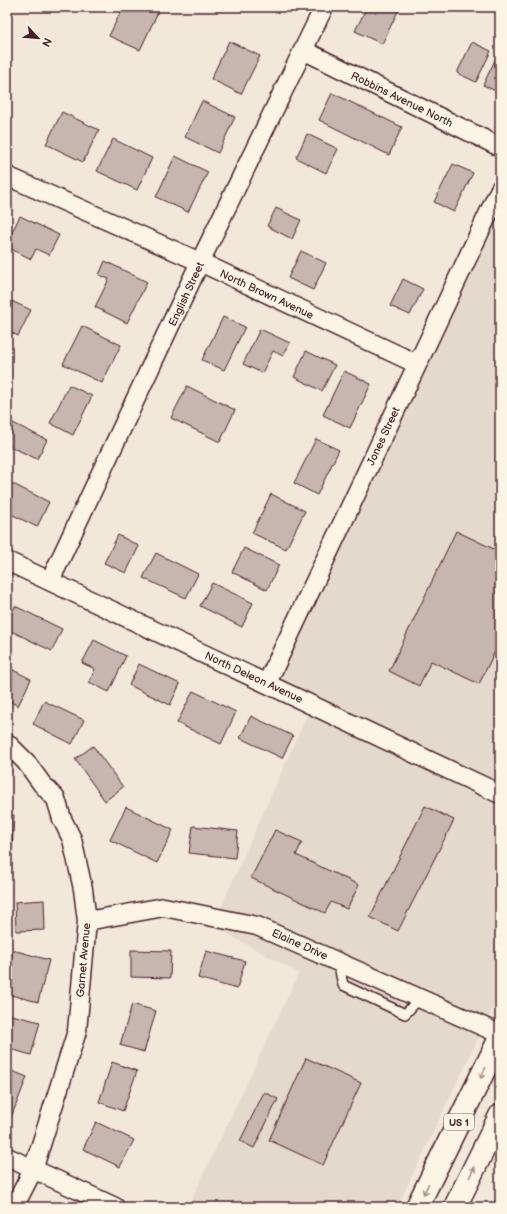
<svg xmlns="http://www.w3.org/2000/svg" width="507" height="1214" viewBox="0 0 507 1214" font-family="'Balsamiq Sans',sans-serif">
<rect width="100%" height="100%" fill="#f1e8da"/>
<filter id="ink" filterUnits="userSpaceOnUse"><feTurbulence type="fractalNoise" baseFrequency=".025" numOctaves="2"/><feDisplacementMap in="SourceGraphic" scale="8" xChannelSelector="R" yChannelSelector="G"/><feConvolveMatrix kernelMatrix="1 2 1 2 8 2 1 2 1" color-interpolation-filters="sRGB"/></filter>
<g filter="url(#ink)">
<path fill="#e4d9cd" d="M500 214V784L280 679Z
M308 713 500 804V993L488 1018 260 917 220 909Z
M213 926 254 935 480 1035 397 1207H188L299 973Z"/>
<path fill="#c7b6af" stroke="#4a1f2b" d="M123 7H149L158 12 140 50 109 36Z
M367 7H400L382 44 355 31Z
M229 41 260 56 241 94 211 79Z
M472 42 491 51 476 82 457 73Z
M498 54 500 55V93L483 85Z
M332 93 402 127 389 155 319 120Z
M202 101 235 117 218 153 185 137Z
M62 112 99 130 83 162 46 144Z
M307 134 338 149 326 173 296 158Z
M113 139 152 158 137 190 97 171Z
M175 156 208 172 188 212 156 197Z
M453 164 473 173 454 212 434 202Z
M276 208 301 220 292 239 267 226Z
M20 216 59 235 49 255 36 249 31 259 7 247V242Z
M301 251 326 263 313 290 288 278Z
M105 261 147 282 127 323 95 307 109 279 99 275Z
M403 279 423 289 410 315 390 306Z
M7 299 31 310 18 336 7 330Z
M223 317 245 327 224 370 202 360Z
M82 326 121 345 102 383 63 364Z
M260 329 290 343 283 356 273 351 262 373 243 364Z
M306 351 335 365 322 391 294 377Z
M344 371 371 384 350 428 323 415Z
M69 385 92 396 73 435 50 423Z
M187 386 235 410 220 442 171 418Z
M11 422 47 440 37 459 7 445V429Z
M316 439 339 450 317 495 294 483Z
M7 481 49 502 37 527 7 512Z
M271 494 305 511 286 549 252 533Z
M456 531 500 552V641L479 684 431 661 419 686 389 671Z
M118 535 139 546 126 573 104 563Z
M244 548 279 565 267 590 232 572Z
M156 553 198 574 186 598 143 578Z
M212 583 253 603 242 627 200 606Z
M15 606 62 629 52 651 7 629V623Z
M94 640 126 656 109 692 89 682 95 669 82 663Z
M139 664 180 684 170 705 129 685Z
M7 667 31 679 18 706 7 700Z
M193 691 236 712 221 744 177 723Z
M44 701 84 720 72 744 33 724Z
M251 716 293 736 282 758 240 738Z
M93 746 123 787 105 801 75 759Z
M425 806 454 820 398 931 370 917Z
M126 807 173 830 157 863 110 840Z
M7 815H14L12 851H7Z
M193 826 238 831 235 858 189 853Z
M275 830 302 842 296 855 359 885 347 909 331 902 325 913 251 878Z
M44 900 45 930 16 931 15 902Z
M13 950 49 960 38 1002 7 994V972Z
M131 950 171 951 170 978 131 977Z
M206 951 245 961 237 989 198 978Z
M132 1004 156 1011 144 1052 120 1045Z
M7 1014 40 1022 31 1055 7 1048Z
M306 1058 361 1083 323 1165 269 1140Z
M112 1062 137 1071 123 1111 99 1102Z
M7 1069 27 1077 10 1120 7 1118Z
M264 1092 278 1099 254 1148 240 1141Z
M96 1122 134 1140 120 1167 83 1149Z"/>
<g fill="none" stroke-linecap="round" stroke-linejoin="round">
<g stroke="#4a1f2b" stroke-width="12">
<path id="service" d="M338 961 343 985 405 1014 420 998"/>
</g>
<g stroke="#4a1f2b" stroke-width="21">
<path id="minor" d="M303 50 500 147
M7 176 200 262 417 364
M7 561 500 794
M50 581 200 262 324 7
M267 683 500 189
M7 743 26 762 42 784 56 799 62 819 72 839 83 889 87 921 77 1031 33 1170 14 1207
M87 921 164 907 257 926 500 1034
M7 1157 115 1207"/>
</g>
<g stroke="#4a1f2b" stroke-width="25">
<path id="primary" d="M417 1207 500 1038
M455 1207 500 1116"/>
</g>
<use href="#service" stroke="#fcf5e5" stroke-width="9"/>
<use href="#minor" stroke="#fcf5e5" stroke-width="18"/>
<use href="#primary" stroke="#fcf5e5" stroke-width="22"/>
</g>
<defs><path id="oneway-shaft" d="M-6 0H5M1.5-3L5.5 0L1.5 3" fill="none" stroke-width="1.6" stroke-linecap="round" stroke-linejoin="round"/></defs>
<g stroke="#a38a88">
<use href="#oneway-shaft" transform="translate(483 1073) rotate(116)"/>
<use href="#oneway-shaft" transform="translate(472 1172) rotate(-64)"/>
<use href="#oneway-shaft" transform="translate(426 1189) rotate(116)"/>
</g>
</g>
<g text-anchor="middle" stroke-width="3" stroke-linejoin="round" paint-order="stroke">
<rect fill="#fcf5e5" stroke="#7f5f63" stroke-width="1" x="444" y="1114" width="30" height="16" rx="3"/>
<g font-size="10" font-weight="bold" fill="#4a1f2b">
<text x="459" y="1126">US 1</text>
</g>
<g font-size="11" fill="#4a1f2b" stroke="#fcf5e5">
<text transform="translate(402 99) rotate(26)" y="4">Robbins Avenue North</text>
<text transform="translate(186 294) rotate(-65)" y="4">English Street</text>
<text transform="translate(267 294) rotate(25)" y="4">North Brown Avenue</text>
<text transform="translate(383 436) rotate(-65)" y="4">Jones Street</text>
<text transform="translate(254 677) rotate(25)" y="4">North Deleon Avenue</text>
<text transform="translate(300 944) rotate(24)" y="4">Elaine Drive</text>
<text transform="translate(83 960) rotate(-85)" y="4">Garnet Avenue</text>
</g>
</g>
<rect width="507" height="1214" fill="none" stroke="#fcf5e5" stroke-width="24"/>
<rect x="12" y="12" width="483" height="1190" fill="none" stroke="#4a1f2b" stroke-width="1.5" filter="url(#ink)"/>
<g transform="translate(38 38) rotate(116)" stroke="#fcf5e5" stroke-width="3" paint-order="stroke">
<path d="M0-3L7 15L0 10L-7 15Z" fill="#4a1f2b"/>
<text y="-6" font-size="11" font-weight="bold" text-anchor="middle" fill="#4a1f2b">N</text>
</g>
</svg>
